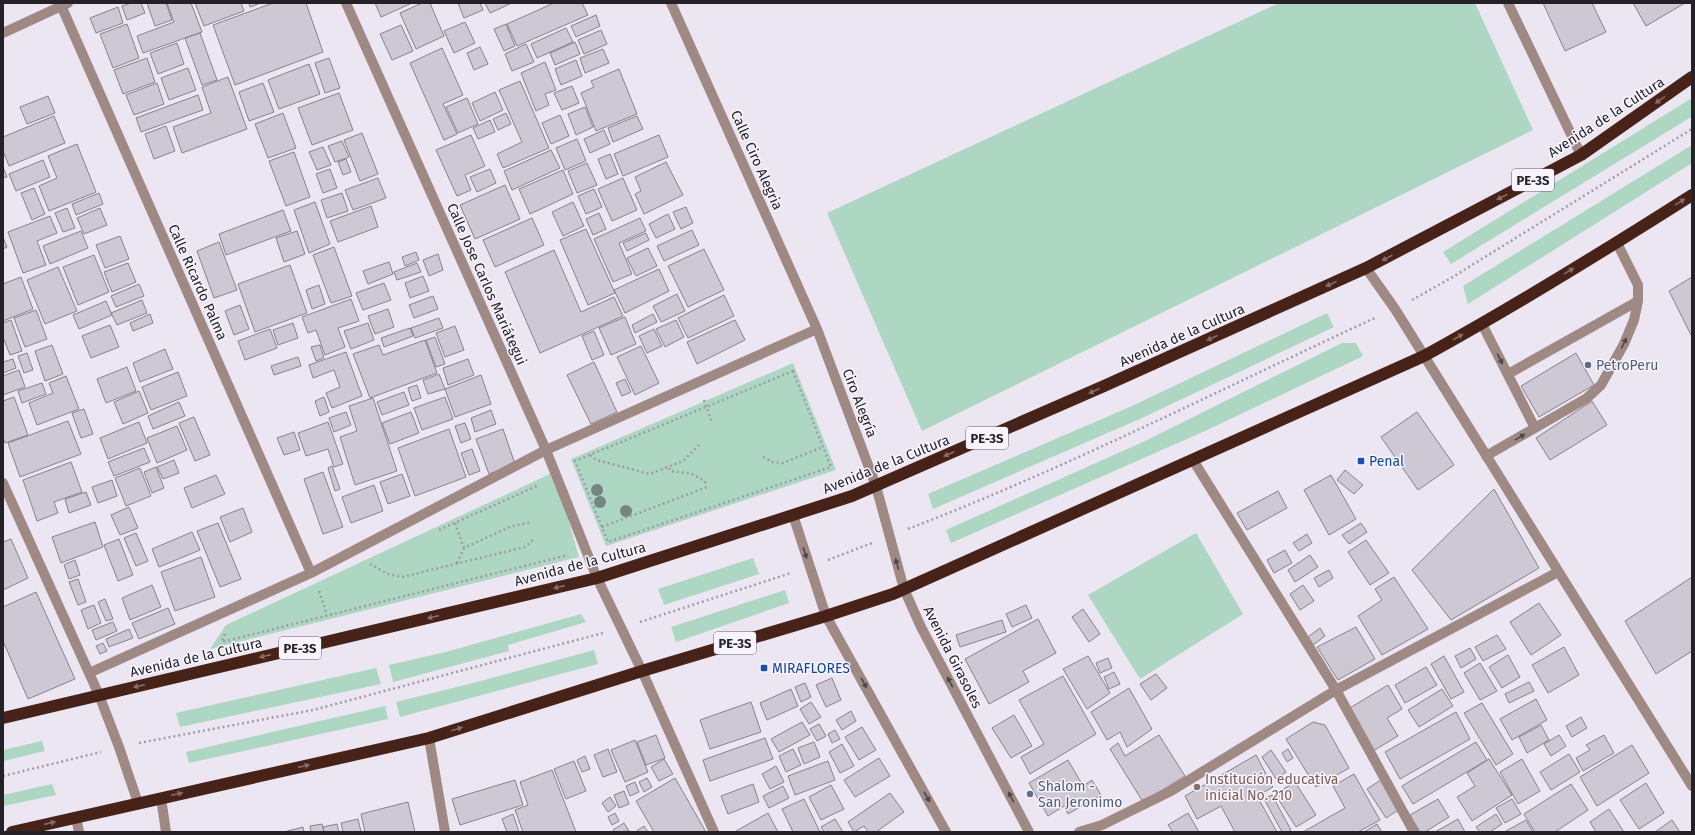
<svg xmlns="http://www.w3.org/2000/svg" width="1695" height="835" viewBox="0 0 1695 835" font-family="'Fira Sans',sans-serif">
<rect width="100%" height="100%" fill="#ece6f2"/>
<path fill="#add7c2" d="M1279 3H1475L1533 130 922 431 827 213Z
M1692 98V117L1688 119 1451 264 1443 252Z
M1692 145V163L1468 304 1463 286Z
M1327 313 1334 327 1142 418 933 509 928 494 1132 406Z
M1342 343H1356L1363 356 1205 431 951 543 946 530 1145 441Z
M793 363 836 470 606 546 571 459Z
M550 474 567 515 579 557 210 649 226 625Z
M1196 533 1243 614 1140 679 1088 595Z
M753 558 759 574 664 605 658 589Z
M785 590 789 603 676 642 671 627Z
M581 614 586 622 508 645 509 651 393 682 389 665 446 652Z
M594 650 598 664 400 717 396 702 481 681Z
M376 668 381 684 180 727 176 713Z
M385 706 388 719 189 763 186 752Z
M42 741 45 751 3 761V750Z
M52 784 56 795 3 806V795Z"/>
<path fill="#cdc8d3" stroke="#86818c" d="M131 3H141L145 13 127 20 122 6Z
M147 3H166L172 20 155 26Z
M167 3H191L202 32 143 53 137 36 174 22Z
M195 3H241L244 11 204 26Z
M249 3H261L250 7Z
M273 3H306L323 52 235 85 213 25Z
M375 3H412L381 17Z
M422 3H430L444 36 416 49 400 13Z
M458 3H480L483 10 464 18Z
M485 3H512L490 13Z
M554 3H582L588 15 517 46 507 24Z
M1543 3H1592L1606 32 1565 51Z
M1633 3H1685L1646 26Z
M118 7 123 23 96 33 90 18Z
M596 15 600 26 576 37 571 26Z
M465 22 475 43 454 53 444 31Z
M127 24 139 58 113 68 100 34Z
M506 24 515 46 504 51 494 29Z
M401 25 413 51 392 60 380 34Z
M566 28 573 42 537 58 531 44Z
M601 30 607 44 584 54 578 40Z
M200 33 217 80 202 85 185 38Z
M575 42 580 54 555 65 550 53Z
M177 43 184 64 158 74 150 53Z
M526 44 534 62 512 71 505 54Z
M480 47 488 64 474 70 467 53Z
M442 48 463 95 443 104 457 134 444 140 410 63Z
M603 49 609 63 585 73 580 58Z
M147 58 155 82 123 94 114 70Z
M329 58 340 88 325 93 315 63Z
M576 60 582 76 561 85 555 69Z
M545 62 556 90 545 94 549 105 536 111 521 73Z
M309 64 320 94 279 109 268 80Z
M188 68 196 90 169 100 161 78Z
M619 69 637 114 596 131 581 93 594 87 591 81Z
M228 77 247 129 182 153 173 127 211 113 202 87Z
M520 81 549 148 503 168 497 154 522 142 499 90Z
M157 83 164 104 134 115 126 95Z
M263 83 274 112 249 121 239 92Z
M572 86 579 103 562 110 554 93Z
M495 92 503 110 480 121 472 103Z
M339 93 353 130 312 145 298 108Z
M198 95 203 110 141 132 136 118Z
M48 96 55 113 27 124 20 107Z
M467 98 478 124 458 133 446 107Z
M585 107 593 127 576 135 568 114Z
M283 113 296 148 268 158 255 124Z
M506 113 511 124 498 130 493 119Z
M560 115 569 136 551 144 542 123Z
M54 116 65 143 9 166 3 151V137Z
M637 116 643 129 613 142 608 128Z
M490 120 495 132 478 139 473 128Z
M166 126 175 151 154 159 145 134Z
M604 130 610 144 590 153 584 139Z
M362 133 378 174 360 181 344 140Z
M471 135 485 166 465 175 471 190 457 196 436 150Z
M659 135 668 157 623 176 614 154Z
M577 139 586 161 565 170 556 148Z
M342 141 349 157 335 162 328 146Z
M77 144 96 192 49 211 39 186 57 178 48 156Z
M323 147 331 165 317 170 309 152Z
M551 150 560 168 512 190 504 171Z
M294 152 310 197 286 206 269 161Z
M610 154 618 174 606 179 598 159Z
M346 159 351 172 343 175 338 162Z
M43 160 50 177 16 191 9 174Z
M666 162 683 195 644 214 635 194 641 191 635 177Z
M587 163 597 185 577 193 568 171Z
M3 167 7 177 3 178Z
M330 169 337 188 323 193 316 174Z
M490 169 496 183 477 192 470 177Z
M563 170 573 194 530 214 519 189Z
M378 178 386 198 353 210 345 190Z
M623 178 637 210 612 221 598 189Z
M505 185 520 219 475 239 460 205Z
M34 188 45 214 32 220 21 193Z
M594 189 602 207 586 214 578 196Z
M99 193 103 204 76 215 72 204Z
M342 193 348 211 327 218 321 200Z
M315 202 330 244 309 253 294 210Z
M573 202 584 226 563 236 552 212Z
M371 206 378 227 338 242 330 221Z
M686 207 693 223 681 229 673 212Z
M67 208 75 228 63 232 55 213Z
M100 208 107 225 84 234 77 218Z
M283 210 291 231 226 255 219 234Z
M599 213 606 229 593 235 586 219Z
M668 214 675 229 656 238 649 224Z
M50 216 57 233 37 241 46 265 23 273 8 232Z
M532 218 544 245 495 267 483 240Z
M640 218 646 231 619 243 632 274 613 282 594 239Z
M586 229 615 293 588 305 560 240Z
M692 230 699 245 664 261 657 246Z
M81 231 88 248 50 264 43 246Z
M297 231 305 254 284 262 276 238Z
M646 233 649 240 627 251 623 243Z
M120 236 129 259 105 268 96 245Z
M3 237 7 247 3 249Z
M219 242 237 290 214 298 197 251Z
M334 247 352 296 331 303 313 255Z
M648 248 657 266 636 276 627 258Z
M704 249 724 290 688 307 668 266Z
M554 250 581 312 614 297 623 316 540 353 505 272Z
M416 252 419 260 405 266 402 257Z
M438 254 443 270 429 276 423 260Z
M94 255 109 292 78 305 63 267Z
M389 262 393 274 368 284 363 271Z
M128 263 136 282 112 292 104 272Z
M417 263 421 272 397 280 394 272Z
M290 265 307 313 255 332 238 284Z
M58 267 77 311 45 324 27 280Z
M659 269 669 291 625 313 614 290Z
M423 276 429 291 410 298 405 283Z
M21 277 33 309 3 321V284Z
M1692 277V337L1669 291Z
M384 283 391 300 363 310 356 293Z
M139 284 144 296 116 307 111 296Z
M319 285 325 304 312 309 306 290Z
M677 294 685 311 661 322 653 306Z
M724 295 734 316 688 338 678 318Z
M433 296 438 309 414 318 409 305Z
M351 299 359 321 338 328 345 347 325 355 316 330 308 333 302 317Z
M142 300 147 313 117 325 111 313Z
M106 301 112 315 79 329 73 315Z
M240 305 249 329 234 335 225 311Z
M388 309 394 327 375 334 368 316Z
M36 310 47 339 25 347 14 318Z
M150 314 153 323 133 331 130 323Z
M653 314 657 322 635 333 632 325Z
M625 317 636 344 611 355 599 328Z
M439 318 443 328 415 338 411 328Z
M11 320 22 351 10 355 3 337V323Z
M676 320 684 337 665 347 656 329Z
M735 320 745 340 697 364 687 342Z
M293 323 298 338 278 345 273 330Z
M368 323 374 340 351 349 344 331Z
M110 325 119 347 91 358 82 336Z
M455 326 464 350 445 357 436 333Z
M410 328 413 336 384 347 381 338Z
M270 329 277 348 245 360 238 341Z
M654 329 662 346 647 353 639 336Z
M594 331 604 355 592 360 582 336Z
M435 337 445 364 436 367 426 340Z
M425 340 437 373 370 398 353 354 379 345 383 355Z
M52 345 63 374 45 381 35 351Z
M320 345 324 358 316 361 311 347Z
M641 346 659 383 635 395 617 357Z
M165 349 173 369 140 382 133 363Z
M346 352 362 396 332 408 326 393 340 387 334 370 313 378 309 365Z
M27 353 33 370 24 373 18 356Z
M1576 353 1594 385 1539 417 1521 386Z
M298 357 301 366 274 375 271 366Z
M13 359 16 368 3 373V362Z
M468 359 474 375 448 385 443 368Z
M594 362 617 412 591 424 567 375Z
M127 367 136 391 106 403 97 379Z
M19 370 25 387 3 395V376Z
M178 372 187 396 151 410 142 387Z
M439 374 445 389 428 394 423 380Z
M481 375 491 404 455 417 445 389Z
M66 376 79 409 37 425 29 403 53 393 49 383Z
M625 379 631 392 622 396 616 383Z
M42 383 46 394 22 403 18 391Z
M417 385 421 398 412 401 408 388Z
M139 391 148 413 123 424 114 402Z
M404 392 409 405 382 415 377 402Z
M14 397 28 435 5 443 3 438V401Z
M324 397 329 412 320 416 315 401Z
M445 397 453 419 422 430 414 408Z
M373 398 397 471 355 485 340 437 357 431 349 406Z
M1592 401 1607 425 1550 460 1536 438Z
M179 402 185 416 153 429 148 416Z
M84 409 93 434 81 438 72 413Z
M491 410 496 424 475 432 471 418Z
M346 412 351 425 334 432 329 418Z
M411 412 419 433 390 444 382 423Z
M1417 412 1454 465 1418 490 1381 437Z
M194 417 210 455 195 461 179 423Z
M68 421 81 454 20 477 8 443Z
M139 422 147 443 108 459 100 438Z
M328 422 343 464 334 467 328 449 306 456 298 433Z
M465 423 471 439 461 443 455 426Z
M177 426 187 450 157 463 147 438Z
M449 429 466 477 415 496 398 448Z
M503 429 515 464 489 474 476 439Z
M294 432 300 450 284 455 277 438Z
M144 448 150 462 114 476 108 462Z
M472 449 480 471 469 475 461 453Z
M174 460 179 473 163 479 157 467Z
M71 462 82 492 54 502 58 513 37 521 23 480Z
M332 466 340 489 335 491 328 468Z
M156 467 164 488 152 493 144 472Z
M140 468 151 496 126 506 115 478Z
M1345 470 1363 485 1354 494 1337 480Z
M323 472 343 527 323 534 304 479Z
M402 474 410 496 388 504 380 482Z
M216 475 225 494 192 508 184 488Z
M1331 475 1356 519 1329 535 1304 490Z
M112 480 117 496 98 503 92 487Z
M374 485 383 511 351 523 342 497Z
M1494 489 1539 568 1451 620 1412 570Z
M1278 491 1287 508 1247 530 1237 513Z
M86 492 91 505 69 513 65 499Z
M129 507 138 528 120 535 111 515Z
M243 508 252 532 230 542 220 517Z
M95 522 103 547 61 563 52 537Z
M218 523 241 579 220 587 197 531Z
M1361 523 1367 532 1349 544 1342 535Z
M192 532 200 550 159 567 152 549Z
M136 533 148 561 136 566 124 538Z
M1307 534 1312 543 1299 551 1293 543Z
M11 539 28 578 3 590V542Z
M119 539 133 575 118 581 104 545Z
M1366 540 1389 573 1370 585 1348 552Z
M1285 550 1292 563 1274 573 1267 560Z
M1310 555 1318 567 1295 582 1288 570Z
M201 557 215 597 175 611 161 572Z
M75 560 80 575 69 579 64 565Z
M1329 570 1333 578 1319 587 1314 578Z
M1394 577 1428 629 1382 655 1358 616 1382 600 1375 589Z
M1692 577V651L1656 674 1625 621Z
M78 579 86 602 78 605 69 582Z
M152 585 161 607 130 620 122 598Z
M1303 585 1314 601 1300 610 1290 594Z
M36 592 75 679 28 699 3 641V607Z
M105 599 113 619 106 621 98 602Z
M1539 603 1561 635 1531 655 1510 622Z
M94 605 101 623 88 629 81 610Z
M1026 605 1032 618 1012 627 1006 614Z
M168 608 175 624 139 639 132 623Z
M1083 609 1100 634 1089 642 1072 617Z
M1038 619 1056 653 1023 671 1029 682 989 704 965 659Z
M1002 620 1006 632 960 647 956 635Z
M113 622 117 631 96 640 92 630Z
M1356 627 1375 659 1338 680 1317 647Z
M1320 628 1325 636 1313 645 1308 637Z
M129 629 133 638 109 647 106 639Z
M1497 635 1506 649 1483 661 1475 647Z
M103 643 107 651 100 654 96 646Z
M1564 647 1579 675 1548 693 1532 665Z
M1470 648 1476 659 1461 668 1455 656Z
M1508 655 1520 677 1502 688 1489 667Z
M1088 656 1110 693 1087 709 1063 669Z
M1444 656 1464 692 1451 699 1431 664Z
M1108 658 1112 668 1100 673 1096 663Z
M1480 663 1497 691 1480 700 1464 673Z
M1426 667 1437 685 1405 703 1395 685Z
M1114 672 1120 684 1109 689 1104 677Z
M1156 674 1167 688 1151 700 1140 684Z
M1063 676 1096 734 1030 774 1021 757 1044 744 1019 700Z
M832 678 841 700 826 707 816 685Z
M1529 682 1534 691 1509 703 1505 694Z
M805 683 811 697 801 702 795 687Z
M1388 685 1402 709 1387 718 1398 736 1373 751 1348 709Z
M1129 688 1152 729 1127 747 1120 732 1107 740 1091 712Z
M791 689 798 706 767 720 760 703Z
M1442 689 1453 706 1419 727 1408 710Z
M1536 699 1547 720 1512 740 1500 719Z
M751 702 761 732 710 749 700 720Z
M811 702 821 717 809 724 800 709Z
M1482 703 1513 754 1496 765 1464 713Z
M851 711 856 721 842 730 836 720Z
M1456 712 1470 739 1400 779 1385 752Z
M1014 715 1032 746 1011 758 992 728Z
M1581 717 1587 728 1572 737 1566 726Z
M802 722 810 735 779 752 771 739Z
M1313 722 1325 725 1349 768 1316 787 1286 739Z
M819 724 826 736 817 741 810 729Z
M1541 725 1549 740 1527 753 1519 737Z
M862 727 876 750 859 760 845 737Z
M835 730 840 739 832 743 828 734Z
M656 735 665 758 646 765 637 742Z
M1159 735 1185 776 1143 802 1110 749 1118 743 1125 756Z
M1559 735 1566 746 1551 756 1544 744Z
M1604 735 1614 753 1583 771 1576 758 1590 750 1586 745Z
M765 738 773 759 710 781 703 760Z
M635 740 648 772 625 782 611 750Z
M814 742 820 757 804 764 798 748Z
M1476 742 1487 760 1413 804 1402 786Z
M842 744 854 766 840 773 829 752Z
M1632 745 1649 773 1597 806 1580 777Z
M608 749 617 772 603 777 594 755Z
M793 749 801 765 786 772 779 756Z
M1288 749 1293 758 1287 762 1282 753Z
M1271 750 1286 772 1276 779 1262 757Z
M1569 754 1580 772 1551 790 1540 772Z
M1256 755 1273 787 1257 796 1277 832H1235L1221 806 1197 819 1185 796Z
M585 756 590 769 582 772 577 760Z
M879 758 890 776 855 797 844 780Z
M664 759 673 774 659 781 651 767Z
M1489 759 1512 795 1472 821 1457 797 1475 786 1467 773Z
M1522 759 1540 791 1518 804 1500 772Z
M1068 760 1083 786 1092 780 1101 795 1068 814 1064 806 1048 816 1029 783Z
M574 761 586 791 566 799 554 769Z
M828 761 835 780 795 795 788 776Z
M776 766 784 782 770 789 762 774Z
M552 770 576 832H523L515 810 528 805 520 782Z
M1354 774 1380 820 1358 832H1303L1345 808 1333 786Z
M647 778 652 787 644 792 639 782Z
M675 778 706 832H654L636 801Z
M515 780 523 805 460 825 452 799Z
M1381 780 1400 809 1386 818 1367 789Z
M635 782 639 792 630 796 626 786Z
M1295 782 1316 815 1296 827 1275 794Z
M1646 783 1664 813 1639 829 1620 800Z
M753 784 759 802 728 814 721 796Z
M1571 784 1588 810 1555 832H1535L1524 814Z
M831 785 844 809 821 820 809 797Z
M783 786 789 798 769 808 763 796Z
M624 791 629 804 619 808 614 795Z
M890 793 904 812 876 832H868L864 826 854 832 848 822Z
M1272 795 1291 830 1288 832H1282L1264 799Z
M610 797 616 806 608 812 602 803Z
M804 799 820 832H793L782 809Z
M1438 799 1449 817 1425 832H1420L1410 815Z
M1512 799 1521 814 1505 823 1496 808Z
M408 802 415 832H365L361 814Z
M1609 809 1624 832H1596L1590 822Z
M615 813 619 821 612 825 608 817Z
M768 813 778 832H737L736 831Z
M1188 813 1199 832H1173L1168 825Z
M513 814 519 832H507L502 819Z
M1496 814 1502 824 1490 832H1480L1476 827Z
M358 819 361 832H343L341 823Z
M835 819 843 832H824L821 827Z
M1458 819 1465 832H1435Z
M1526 820 1533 832H1507L1506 831Z
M1672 820 1680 832H1655Z
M624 823 629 831 615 832 613 830Z
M322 824 324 832H311L310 826Z
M337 824 339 832H324L323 827Z
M1377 824 1382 832H1364Z
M644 826 648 832H635Z
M303 827 304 832H284Z"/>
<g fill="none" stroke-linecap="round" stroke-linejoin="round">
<path stroke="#a09ca5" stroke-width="2.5" stroke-dasharray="2 3" stroke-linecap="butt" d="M1412 300 1451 278 1692 129
M793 371 831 467 608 542 575 461Z
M704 400 712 422
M590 455 596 460 650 474 683 461 700 444
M763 457 772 462 783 463 823 447
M669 468 670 471C684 473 695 472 706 483
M455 523 464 548
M602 527 707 487
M908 529C1069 467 1221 389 1377 317
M439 530 539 485
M828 560 872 543
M457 563 464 548 512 526 529 523
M370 564 388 574 402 577 525 547 534 539
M319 591 327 615
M640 622 791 573
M225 634 222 642 568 555
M139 743 313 710 603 633
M3 776 101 752"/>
<path stroke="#9e8984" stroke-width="10" d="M60 3 311 573
M346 3 546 450 597 578 642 671 714 832
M671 3 817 329 876 486 904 589 921 627 1029 832
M1508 3 1581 155
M3 33 68 3
M1366 268 1395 309 1692 786
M1482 324 1535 428
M1508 374 1638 301
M1486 456 1587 398 1601 385 1624 344 1634 320 1638 301V285L1617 243
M1193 460 1336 690 1414 832
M3 483 99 695 119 747 138 803
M793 515 826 616 946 832
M89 673 311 573 546 450 817 329
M429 738 445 832
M161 798 166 832
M76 817 79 832
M1079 832 1102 825 1171 791 1336 690 1558 572"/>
<path stroke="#472218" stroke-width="12" d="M3 718 597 578 852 496 1104 386 1366 268 1581 155 1692 77
M12 832 429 738 642 671 826 616 893 594 1424 356C1515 306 1604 251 1692 195"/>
</g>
<g fill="#748683">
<circle cx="597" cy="490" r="6"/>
<circle cx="600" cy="502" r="6"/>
<circle cx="626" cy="511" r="6"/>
</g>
<defs><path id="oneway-solid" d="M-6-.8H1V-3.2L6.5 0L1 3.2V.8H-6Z"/></defs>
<g fill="#856c68">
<use href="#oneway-solid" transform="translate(1660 100) rotate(145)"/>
<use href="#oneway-solid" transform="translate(1502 197) rotate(152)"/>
<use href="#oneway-solid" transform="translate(1680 202) rotate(-32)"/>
<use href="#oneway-solid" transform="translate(1387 258) rotate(152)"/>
<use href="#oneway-solid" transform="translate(1569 271) rotate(-31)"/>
<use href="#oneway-solid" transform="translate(1331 284) rotate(156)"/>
<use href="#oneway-solid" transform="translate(1458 337) rotate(-29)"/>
<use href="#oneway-solid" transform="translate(1212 338) rotate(156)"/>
<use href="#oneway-solid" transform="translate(1094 391) rotate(156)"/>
<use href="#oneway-solid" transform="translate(949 454) rotate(156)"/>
<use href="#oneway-solid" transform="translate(559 587) rotate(167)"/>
<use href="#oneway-solid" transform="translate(433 617) rotate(167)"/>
<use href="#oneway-solid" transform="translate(265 656) rotate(167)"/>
<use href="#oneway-solid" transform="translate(139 686) rotate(167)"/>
<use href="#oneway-solid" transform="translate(457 729) rotate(-18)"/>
<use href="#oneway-solid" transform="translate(304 766) rotate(-13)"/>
<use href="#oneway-solid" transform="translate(177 794) rotate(-13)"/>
<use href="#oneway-solid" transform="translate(50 823) rotate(-13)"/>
</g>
<g fill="#4f4648">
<use href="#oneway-solid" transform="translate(1624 343) rotate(-64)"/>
<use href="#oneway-solid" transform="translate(1500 359) rotate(63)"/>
<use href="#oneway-solid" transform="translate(1520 437) rotate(-31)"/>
<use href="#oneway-solid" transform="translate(805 553) rotate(72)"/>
<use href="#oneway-solid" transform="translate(897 564) rotate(-106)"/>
<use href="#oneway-solid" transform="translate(950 682) rotate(-118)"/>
<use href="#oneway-solid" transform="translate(864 683) rotate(61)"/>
<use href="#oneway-solid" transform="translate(927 797) rotate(61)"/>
<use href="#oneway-solid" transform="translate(1011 797) rotate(-118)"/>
</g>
<g fill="#5c6f8a" stroke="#f8f4fd" stroke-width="1.5">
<circle cx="1588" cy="365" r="4"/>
<circle cx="1030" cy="794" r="4"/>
</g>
<g fill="#1a4fb4" stroke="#f8f4fd" stroke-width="1.5">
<rect x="1357" y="457" width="8" height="8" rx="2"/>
<rect x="760" y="664" width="8" height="8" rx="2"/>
</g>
<circle fill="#8d6e63" stroke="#f8f4fd" stroke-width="1.5" cx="1197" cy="787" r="4"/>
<g text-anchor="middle" stroke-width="3" stroke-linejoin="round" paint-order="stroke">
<g fill="#f8f4fd" stroke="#646167" stroke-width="1">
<rect x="1512" y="169" width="42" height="22" rx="3"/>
<rect x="966" y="427" width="42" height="22" rx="3"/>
<rect x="714" y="632" width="42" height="22" rx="3"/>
<rect x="279" y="637" width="42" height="22" rx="3"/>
</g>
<g font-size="13" font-weight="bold" fill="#242227">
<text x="1533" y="185">PE-3S</text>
<text x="987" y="443">PE-3S</text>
<text x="735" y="648">PE-3S</text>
<text x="300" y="653">PE-3S</text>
</g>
<g font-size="14" fill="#242227" stroke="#f8f4fd">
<text transform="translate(1606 117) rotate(-33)" y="5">Avenida de la Cultura</text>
<text transform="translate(757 160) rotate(66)" y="5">Calle Ciro Alegria</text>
<text transform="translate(198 282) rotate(66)" y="5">Calle Ricardo Palma</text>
<text transform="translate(487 284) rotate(66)" y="5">Calle Jose Carlos Mariátegui</text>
<text transform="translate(1182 335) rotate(-24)" y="5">Avenida de la Cultura</text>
<text transform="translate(860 403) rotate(69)" y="5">Ciro Alegría</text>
<text transform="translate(886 464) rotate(-22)" y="5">Avenida de la Cultura</text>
<text transform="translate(580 564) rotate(-15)" y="5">Avenida de la Cultura</text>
<text transform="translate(196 657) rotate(-13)" y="5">Avenida de la Cultura</text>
<text transform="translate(953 657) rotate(63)" y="5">Avenida Girasoles</text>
</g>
<g font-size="14" fill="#4e5e75" stroke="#f8f4fd" text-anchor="start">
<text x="1596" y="370">PetroPeru</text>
<text x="1038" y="791">Shalom -<tspan x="1038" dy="16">San Jeronimo</tspan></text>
</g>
<g font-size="14" fill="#164399" stroke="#f8f4fd" text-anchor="start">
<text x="1369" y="466">Penal</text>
<text x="772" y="673">MIRAFLORES</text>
</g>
<g font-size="14" fill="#785e54" stroke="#f8f4fd" text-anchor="start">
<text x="1205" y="784">Institución educativa<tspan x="1205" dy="16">inicial No. 210</tspan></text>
</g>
</g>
<rect width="1695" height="835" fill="none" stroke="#242227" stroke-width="8"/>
</svg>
